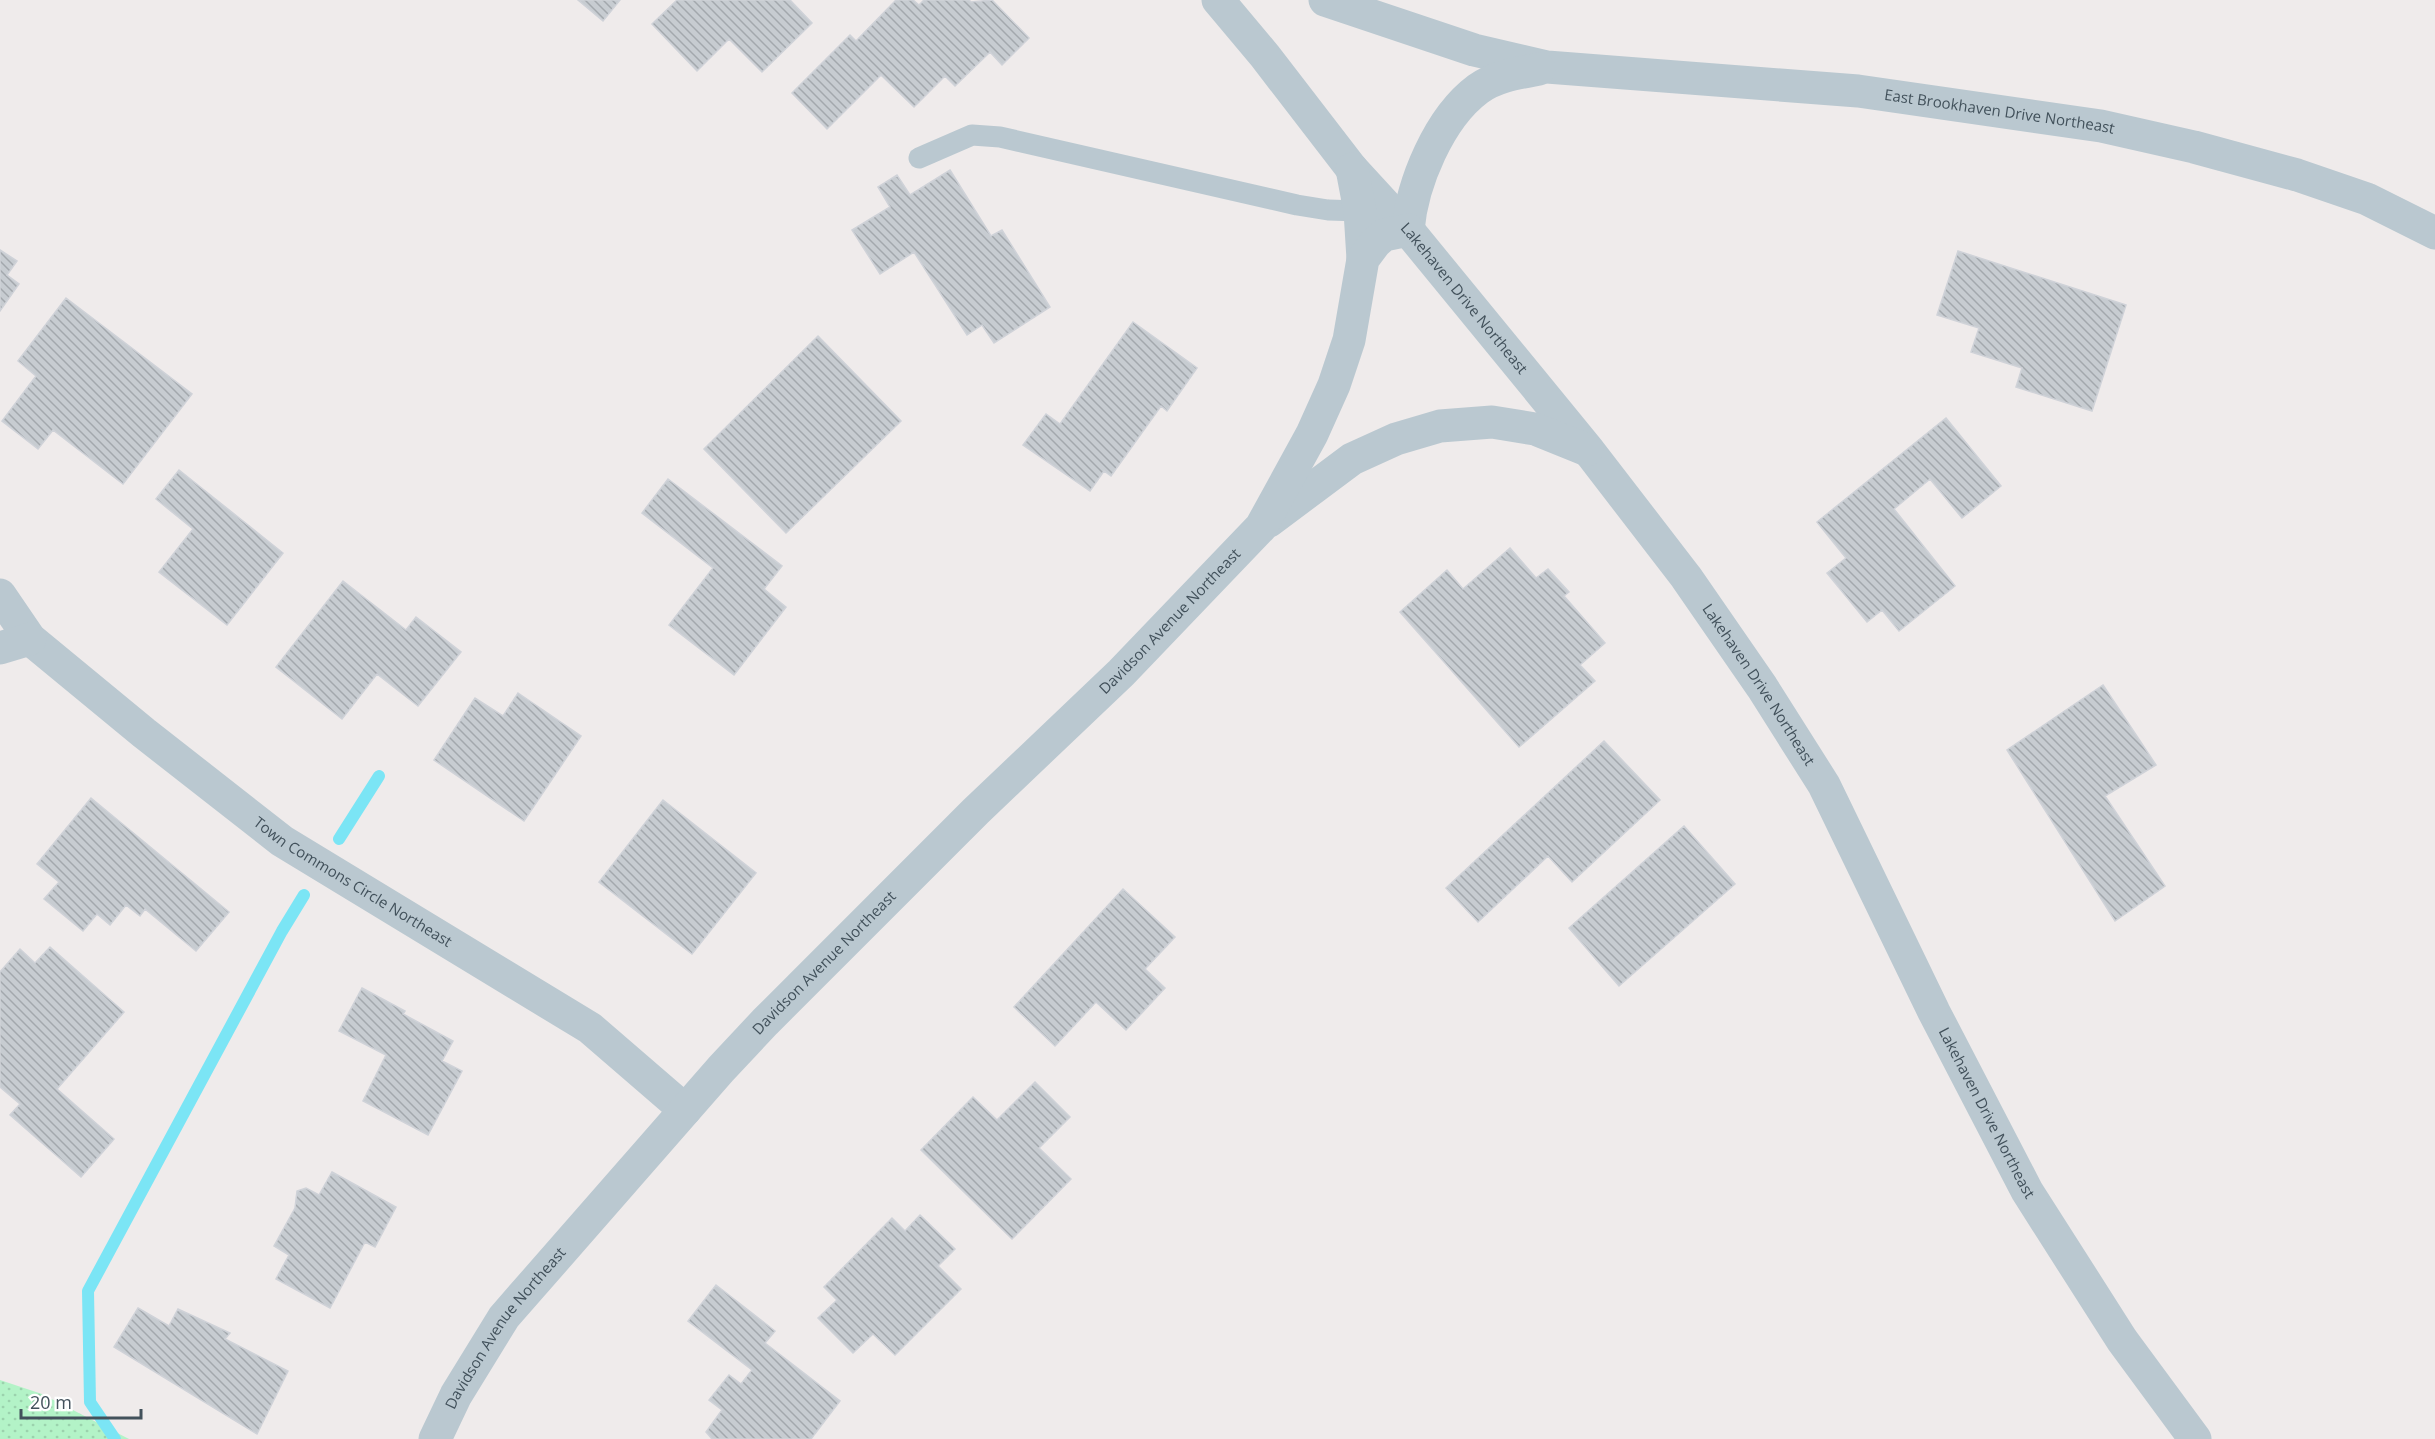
<svg xmlns="http://www.w3.org/2000/svg" width="2435" height="1439" viewBox="0 0 2435 1439" font-family="'Open Sans',sans-serif">
<defs>
<pattern id="park-dots" width="8" height="8" patternUnits="userSpaceOnUse" patternTransform="scale(1.5)"><rect width="8" height="8" fill="#b3f3c7"/><path d="M2 2h.1M6 6h.1" fill="none" stroke="#9bd2ad" stroke-width="1.8" stroke-linecap="round"/></pattern>
<pattern id="building-back-hatch" width="6" height="6" patternUnits="userSpaceOnUse" patternTransform="scale(1.5)"><rect width="6" height="6" fill="#c7ccd1"/><path d="M-1 5l2 2M0 0l6 6M5-1l2 2" fill="none" stroke="#a3a8ad"/></pattern>
</defs>
<rect width="100%" height="100%" fill="#efebeb"/>
<path fill="url(#park-dots)" d="M0 1380 42 1394 129 1439H0Z"/>
<g fill="none" stroke-linecap="round" stroke-linejoin="round">
<path stroke="#7be5f5" stroke-width="12" d="M339 839 379 776
M115 1439 90 1402 88 1291 282 931 304 895"/>
</g>
<path fill="url(#building-back-hatch)" stroke="#cfd2d8" stroke-width="1.5" d="M578 0H620L603 21Z
M677 0H790L812 23 762 72 729 39 697 71 652 24Z
M896 0H913L919 5 924 0H969L971 2 992 0 1029 38 1002 65 990 52 955 86 945 76 914 107 881 75 827 129 792 93 850 35 856 41Z
M950 170 991 236 1002 230 1050 307 994 343 982 325 967 335 914 252 880 274 852 230 890 207 878 187 897 175 910 195Z
M0 250 17 261 7 275 19 284 0 311Z
M1958 251 2126 305 2092 411 2016 387 2022 368 1971 352 1979 328 1937 315Z
M66 298 192 394 123 484 53 430 38 449 2 421 36 376 18 361Z
M1133 322 1197 368 1167 411 1161 406 1111 476 1104 471 1090 491 1023 445 1046 414 1060 424Z
M818 336 901 421 786 533 704 449Z
M1946 418 2001 486 1962 518 1930 479 1894 509 1955 586 1899 631 1882 610 1867 622 1827 573 1846 558 1817 522Z
M179 470 283 553 227 625 159 572 193 529 156 499Z
M668 479 782 566 764 589 786 607 734 675 669 625 713 568 642 513Z
M1510 548 1536 578 1548 569 1569 592 1564 596 1605 643 1580 665 1595 681 1519 747 1400 612 1447 570 1463 589Z
M343 581 406 630 416 617 461 652 418 706 377 674 342 719 276 667Z
M2103 685 2156 765 2105 796 2165 886 2115 921 2007 750Z
M518 693 581 736 524 821 434 760 475 698 503 716Z
M1604 741 1660 800 1572 882 1548 856 1478 922 1446 888Z
M91 798 229 912 196 951 145 909 140 916 126 905 110 925 97 914 83 931 44 899 59 882 37 864Z
M663 800 756 873 692 954 599 882Z
M1684 826 1735 884 1619 986 1569 928Z
M1123 889 1175 937 1145 969 1165 988 1126 1030 1096 1002 1055 1046 1014 1007Z
M50 947 124 1012 57 1089 114 1139 81 1177 10 1115 20 1104 0 1087V972L20 949 35 963Z
M362 988 405 1011 403 1014 453 1041 442 1061 462 1071 428 1135 363 1101 386 1055 339 1031Z
M1035 1082 1070 1117 1039 1148 1071 1179 1012 1239 921 1150 973 1097 997 1120Z
M332 1172 396 1207 375 1247 365 1242 330 1308 276 1279 289 1255 274 1246 295 1208 297 1191 306 1188 319 1195Z
M920 1215 955 1249 938 1266 961 1289 895 1355 873 1334 853 1353 818 1318 837 1300 824 1287 892 1218 905 1231Z
M716 1285 775 1331 765 1343 840 1401 811 1439H712L706 1432 722 1410 709 1400 729 1375 741 1384 752 1370 688 1321Z
M138 1308 169 1326 178 1309 230 1333 225 1339 288 1371 257 1434 114 1347Z"/>
<g fill="none" stroke-linecap="round" stroke-linejoin="round">
<path stroke="#bac8d0" stroke-width="21" d="M919 158 972 135 1000 137 1297 205 1328 210 1360 211"/>
<g stroke="#bac8d0" stroke-width="33">
<path id="s1" d="M1218 0 1265 56 1352 169 1408 230 1589 451 1686 577 1762 687 1824 785 1934 1012 2027 1191 2122 1340 2195 1439"/>
<path id="s2" d="M1325 0 1474 50 1547 67 1858 91 2101 126 2194 147 2297 175 2367 199 2435 233"/>
<path d="M1352 169 1360 211 1363 259"/>
<path d="M1408 230C1412 183 1439 118 1478 89 1496 76 1518 73 1539 69"/>
<path d="M1269 521 1352 459 1396 439 1440 426 1492 422 1535 429 1587 450"/>
<path id="s3" d="M0 595 30 639 144 733 282 841 590 1028 685 1110"/>
<path d="M0 648 30 639"/>
<path id="s4" d="M435 1439 456 1395 504 1317 721 1069 765 1022 976 811 1121 673 1261 527 1312 434 1334 385 1349 340 1363 259 1375 243 1384 235 1408 230"/>
</g>
</g>
<g text-anchor="middle" stroke-width="6" stroke-linejoin="round" paint-order="stroke">
<g font-size="15" fill="#42515b" stroke="#fff">
<text dy="5" stroke="none"><textPath href="#s2" startOffset="687">East Brookhaven Drive Northeast</textPath></text>
<text dy="5" stroke="none"><textPath href="#s1" startOffset="387">Lakehaven Drive Northeast</textPath></text>
<text dy="5" stroke="none"><textPath href="#s4" startOffset="1104">Davidson Avenue Northeast</textPath></text>
<text dy="5" stroke="none"><textPath href="#s1" startOffset="873">Lakehaven Drive Northeast</textPath></text>
<text dy="5" stroke="none"><textPath href="#s3" startOffset="458">Town Commons Circle Northeast</textPath></text>
<text dy="5" stroke="none"><textPath href="#s4" startOffset="618">Davidson Avenue Northeast</textPath></text>
<text dy="5" stroke="none"><textPath href="#s1" startOffset="1359">Lakehaven Drive Northeast</textPath></text>
<text dy="5" stroke="none"><textPath href="#s4" startOffset="132">Davidson Avenue Northeast</textPath></text>
</g>
</g>
<path d="M21 1409v9h120v-9" fill="none" stroke="#42515b" stroke-width="3"/>
<text x="30" y="1409" font-size="18" fill="#42515b" stroke="#ffffff" stroke-width="4.5" paint-order="stroke">20 m</text>
</svg>
